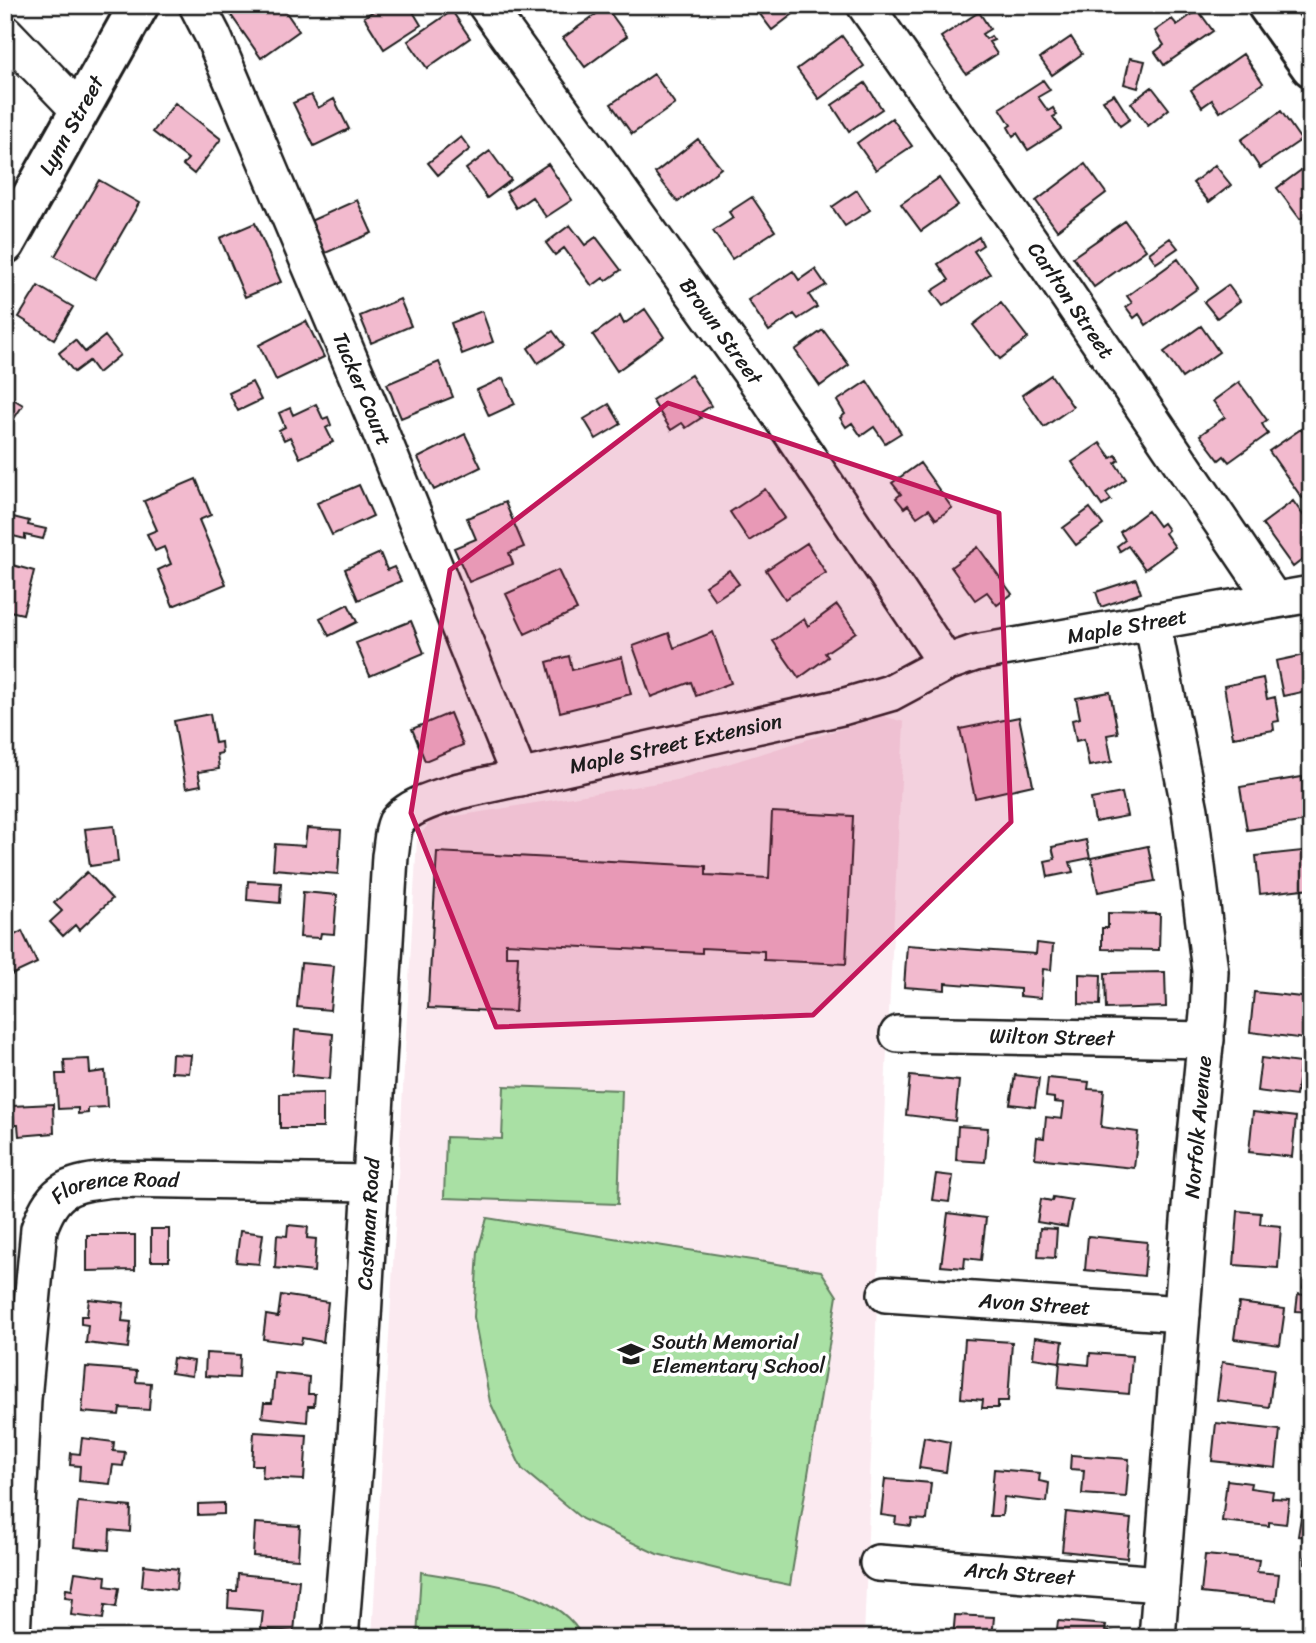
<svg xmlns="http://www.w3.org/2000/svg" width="1316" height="1643" viewBox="0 0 1316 1643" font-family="Sriracha,sans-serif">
<rect width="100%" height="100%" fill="#fff"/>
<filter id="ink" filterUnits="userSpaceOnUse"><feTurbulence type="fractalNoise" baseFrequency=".0143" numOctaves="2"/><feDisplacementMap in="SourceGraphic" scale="14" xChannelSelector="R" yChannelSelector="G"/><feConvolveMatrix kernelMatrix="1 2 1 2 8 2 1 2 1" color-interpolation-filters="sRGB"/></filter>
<g filter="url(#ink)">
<path fill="#fbeaf0" d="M883 716 904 722 886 1070 864 1638H372L417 839 432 820 676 780Z"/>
<path fill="#a9e0a4" stroke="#627e60" stroke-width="2" d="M504 1086 622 1090 618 1204 444 1198 446 1137 502 1139Z
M487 1218 821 1271 837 1296 790 1585 737 1574 657 1554 582 1519 522 1469 490 1402 474 1317 478 1251Z
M421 1572C473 1582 556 1585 583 1638H417Z"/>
<path fill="#f2bace" stroke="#1c1c1c" stroke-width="2" d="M224 5H281L299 31 261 58Z
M383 5H409L421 25 384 49 364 17Z
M753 5H805L772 30Z
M606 7 627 36 585 67 563 38Z
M1198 10 1213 31 1164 65 1155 52 1164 45 1155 31 1172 19 1177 25Z
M452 11 470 38 427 68 408 41Z
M979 12 990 29 982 34 986 39 991 36 994 40 989 42 997 54 966 74 941 37Z
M842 36 864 66 819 99 797 69Z
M1071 37 1082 54 1052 75 1040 58Z
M1243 54 1263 83 1220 112 1212 100 1202 107 1191 90Z
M1130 58 1145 61 1138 88 1124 84Z
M654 74 675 104 632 134 611 104Z
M1043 80 1050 90 1038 97 1048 111 1053 108 1057 115 1053 117 1061 129 1028 150 1017 133 1013 136 1008 127 1011 125 1000 108Z
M865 83 882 109 849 131 832 105Z
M1152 87 1169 109 1148 126 1131 103Z
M1114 94 1130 119 1120 126 1103 100Z
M311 95 318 108 334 99 349 129 314 146 293 103Z
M175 103 221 139 194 174 183 165 188 159 153 132Z
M1281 111 1301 140 1260 168 1241 140Z
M892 118 912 146 876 170 857 143Z
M461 137 470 149 438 175 428 163Z
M698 139 721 168 678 202 655 173Z
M490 151 511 180 487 198 466 169Z
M548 164 572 200 546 217 532 197 516 208 506 192Z
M1085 164 1106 193 1057 230 1036 201Z
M1215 165 1231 185 1209 202 1193 183Z
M1308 165 1311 170V212L1300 219 1277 188Z
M939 178 958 205 921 231 901 204Z
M99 180 139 203 95 279 55 256Z
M857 190 870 210 845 226 832 207Z
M752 197 775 231 732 259 713 231 733 218 729 212Z
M357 200 372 233 323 254 308 222Z
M1125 221 1146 250 1094 287 1073 257Z
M255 223 281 282 245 297 220 238Z
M570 225 585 245 596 237 621 270 606 281 603 278 592 286 564 248 555 255 546 243Z
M979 237 983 245 974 251 990 274 943 306 932 291 949 280 938 264Z
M1170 238 1178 248 1156 263 1149 253Z
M1178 259 1198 288 1146 325 1139 314 1134 318 1126 307 1132 303 1127 296Z
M815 269 826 285 809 295 817 307 798 319 794 314 769 331 748 300 793 271 799 280Z
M1228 285 1240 301 1217 318 1204 302Z
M38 286 73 307 54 339 19 317Z
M400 299 411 326 371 343 360 316Z
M1001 303 1028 338 1000 359 973 325Z
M645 309 664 337 617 371 593 335 620 316 624 324Z
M482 311 493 342 462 354 451 323Z
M306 321 324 357 276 380 259 345Z
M1201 326 1219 352 1182 378 1164 352Z
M823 330 849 365 820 386 795 350Z
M553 331 564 346 538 363 528 348Z
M105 336 120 355 98 373 89 361 74 372 59 353 75 340 85 352Z
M439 362 453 397 401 418 387 384Z
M691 375 711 406 698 414 701 418 686 428 682 423 671 430 652 400Z
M1051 375 1073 407 1044 427 1022 395Z
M503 378 515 404 489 416 477 390Z
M867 381 901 433 885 443 874 427 861 436 852 423 846 427 840 418 845 414 837 401Z
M252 382 261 400 238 411 229 393Z
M1239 382 1267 420 1262 424 1268 434 1229 462 1224 456 1219 460 1200 435 1225 417 1213 401Z
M5 394 23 405 5 432Z
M316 404 323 419 328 417 331 425 326 428 333 442 300 458 290 437 284 440 279 430 285 427 279 413 290 408 293 415Z
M609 404 621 424 596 439 584 419Z
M1301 429 1311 444V496L1309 493 1302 498 1269 451Z
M465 434 481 467 434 490 418 458Z
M1100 443 1111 458 1116 455 1119 460 1115 463 1126 479 1106 493 1111 500 1102 506 1072 462Z
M920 463 952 508 936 519 929 509 917 517 908 505 904 508 896 498 901 494 892 483Z
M196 479 211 515 199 520 226 584 173 606 158 570 171 564 164 547 155 551 147 534 157 530 144 501Z
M359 485 373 516 332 535 317 503Z
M765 489 785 518 749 541 730 512Z
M1293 501 1311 526V553L1293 567 1262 524Z
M505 502 524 547 509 553 513 564 469 582 454 548 476 539 467 518Z
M1090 508 1103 525 1076 545 1063 528Z
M1148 511 1159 526 1163 523 1168 530 1165 533 1175 547 1145 569 1128 546 1120 551 1117 546 1125 540 1120 532Z
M5 515 29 521 28 525 46 529 43 539 25 535V539L5 534Z
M807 543 826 573 785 599 766 570Z
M978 547 1012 594 997 605 987 592 975 600 951 567Z
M380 553 387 570 394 567 401 581 358 600 345 569Z
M5 563 34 571 23 614 5 610Z
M558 570 577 610 525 634 506 594Z
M729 570 739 584 715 600 705 586Z
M1136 579 1141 593 1101 607 1096 592Z
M348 604 357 622 329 636 320 618Z
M837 605 856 632 825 653 828 657 799 678 773 641 804 619 808 626Z
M411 621 424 653 370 676 356 643Z
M713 632 731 683 696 696 691 682 651 697 633 646 669 633 674 648Z
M1309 654 1311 690 1283 696 1276 661Z
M569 656 572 670 622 657 631 694 560 712 547 662Z
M1263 678 1267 699 1275 697 1279 721 1273 722 1274 730 1233 737 1224 686Z
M1110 692 1118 733 1107 735 1112 762 1089 766 1084 739 1076 741 1072 720 1080 718 1076 698Z
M450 713 463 745 425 761 412 729Z
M210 714 215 743 221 742 222 753 217 754 219 769 198 772 201 785 186 788 174 721Z
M1019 717 1033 785 975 798 960 729Z
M1302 777 1308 821 1247 830 1240 787Z
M1122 793 1127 816 1095 822 1091 799Z
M772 812 853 816 846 964 764 960V951L702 948V953L506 943V956H518L515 1012 428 1008 437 852 706 866V875L769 878Z
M114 826 118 862 90 866 85 829Z
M307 828 341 830 338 874 273 869 275 844 305 846Z
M1086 840 1090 858 1070 862 1073 872 1048 877 1045 861 1055 859 1052 847Z
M1148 846 1155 881 1098 892 1091 858Z
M1311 850V888L1260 894 1256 856Z
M87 872 112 899 79 930 75 925 63 936 50 922 62 911 54 903Z
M248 881 281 883 280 903 247 900Z
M303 892 337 895 334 934 321 933 320 938 300 937Z
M1108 913 1160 914 1159 950 1102 949V928H1108Z
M22 931 37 963 5 978V940Z
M1037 943 1053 945 1051 970 1043 969 1041 998 1020 996V989L945 983V990L904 987 907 945 1036 954Z
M301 963 334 966 330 1010 297 1007Z
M1165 972 1166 1007 1106 1009 1105 973Z
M1079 974 1101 975 1100 1005 1079 1004Z
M1254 992 1310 998 1305 1039 1250 1032Z
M295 1030 333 1034 330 1079 292 1075Z
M172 1054 191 1055 189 1073 171 1072Z
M1261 1058 1300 1063 1296 1096 1257 1091Z
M89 1059 90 1073 105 1071 107 1107 88 1108V1113L78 1114V1108L58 1109 56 1074H65L64 1060Z
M1015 1075 1039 1078 1035 1107 1010 1104Z
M910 1076 959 1081 955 1121 906 1115Z
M1048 1078 1089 1082 1088 1089 1104 1090 1101 1127 1138 1132 1134 1168 1035 1158 1037 1137 1044 1138 1046 1117 1062 1119 1064 1103 1054 1102V1098L1046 1097Z
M323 1093V1128H280V1094Z
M53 1104 54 1133 19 1136 18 1125H14L12 1106Z
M1253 1112 1296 1117 1292 1157 1249 1152Z
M958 1126 988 1128 985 1162 956 1160Z
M936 1174 953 1176 949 1202 932 1200Z
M1053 1197 1072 1200 1067 1227 1037 1222 1041 1199 1052 1201Z
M1238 1211 1261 1213 1260 1224 1281 1226 1278 1268 1234 1265Z
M948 1213 986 1218 981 1260 965 1258 964 1268 941 1266Z
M288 1225 308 1227 307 1238 316 1239 314 1272 275 1268 277 1235 287 1236Z
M1040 1228 1057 1229 1055 1258 1038 1257Z
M151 1229H169V1261H151Z
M240 1231 263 1234 259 1264 236 1262Z
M87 1235H135V1270L87 1271Z
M1088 1236 1147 1242 1144 1276 1085 1270Z
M1306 1269H1311V1289L1303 1288Z
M1298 1294 1311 1296V1312L1296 1311Z
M281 1295 328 1302 323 1342 302 1338 301 1344 263 1339 266 1315 278 1317Z
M89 1299 124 1303 122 1321 131 1322 128 1348 86 1343 88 1325 81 1324V1316H87Z
M1239 1303 1285 1309 1280 1345 1234 1339Z
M1035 1337 1063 1341 1060 1362 1033 1358Z
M965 1339 1012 1342 1008 1401H998V1408H982L983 1400 961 1398Z
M206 1353 240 1355 239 1378 205 1376Z
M1090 1353 1132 1356 1129 1394 1058 1388 1060 1362 1089 1365Z
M173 1358 194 1361 192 1376 171 1373Z
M1222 1362 1274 1369 1269 1407 1217 1400Z
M86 1367 137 1371 136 1382 151 1383 149 1410 120 1408 119 1415 82 1412Z
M275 1373 309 1377 308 1394H315L314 1406H308L307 1422 262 1417 264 1403H272Z
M1216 1423 1280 1430 1276 1468 1212 1461Z
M254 1432 307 1435 304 1480 262 1478 263 1465H252Z
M924 1437 950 1442 946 1472 919 1468Z
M82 1438 114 1442 113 1451 125 1452 123 1466 113 1465 110 1484 79 1481 80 1466 70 1465 71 1453 80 1454Z
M1071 1455 1129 1459 1126 1497 1082 1494 1084 1470 1070 1469Z
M994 1469 1040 1473 1039 1481 1049 1483 1047 1502 1004 1497 1002 1516H990Z
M885 1479 931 1483 927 1520 912 1519 911 1526 895 1524 896 1517 881 1515Z
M1227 1480 1251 1483 1250 1488 1273 1491 1272 1498 1289 1499 1286 1524 1269 1522V1526L1222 1521Z
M78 1502 131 1507 130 1532 110 1530 109 1550 74 1547Z
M224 1503V1514L198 1515V1504Z
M1302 1511 1311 1512V1537L1298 1536Z
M1066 1512 1131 1519 1127 1558 1062 1551Z
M255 1523 300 1526 298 1559 253 1556Z
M1306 1544H1311V1563H1305Z
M1205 1555 1259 1560 1257 1572 1279 1574 1276 1601 1201 1593Z
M144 1565 178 1569 176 1590 142 1586Z
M75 1572 106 1576 105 1586 119 1588 116 1607 105 1605 103 1619 71 1615 73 1598 65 1597 66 1589 72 1590Z
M238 1574 299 1580 294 1632 261 1629 263 1611 228 1608 229 1591H237Z
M955 1615 994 1617 992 1638H953Z
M1058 1621 1106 1625 1105 1631 1113 1632 1112 1638H1056Z
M72 1633 104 1635V1638H72Z"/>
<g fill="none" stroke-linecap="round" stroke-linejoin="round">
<g stroke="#1c1c1c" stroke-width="40">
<g id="minor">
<path id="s1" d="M197 5 213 36 375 419 520 778"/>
<path id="s2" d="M486 5 756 380 946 663"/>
<path id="s3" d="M865 5 1047 265 1274 600"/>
<path d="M5 33 80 111"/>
<path d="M1152 621 1190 810 1210 971 1208 1014 1194 1156 1157 1638"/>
<path id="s4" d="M898 1034 1206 1040"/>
<path id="s5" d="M886 1294 1182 1314"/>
<path id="s6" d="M878 1563 1161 1584"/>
<path id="s7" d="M12 1638 23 1399 39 1229C54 1186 71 1184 114 1179L371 1183"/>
<path id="s8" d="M340 1638 355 1454 390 856C392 846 392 832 396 823 407 805 441 797 459 791L842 707 890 693 946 663 975 653 1311 594"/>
</g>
</g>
<g stroke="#1c1c1c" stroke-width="44">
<g id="major">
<path d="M1267 5 1311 67"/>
<path id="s9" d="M5 244 139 5"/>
</g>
</g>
<use href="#minor" stroke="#fff" stroke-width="35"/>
<use href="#major" stroke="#fff" stroke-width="38"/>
</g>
</g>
<path fill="#c2185b" fill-opacity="0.2" stroke="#c2185b" stroke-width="5" stroke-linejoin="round" d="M668 403 999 513 1011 822 813 1015 496 1027 411 813 450 570Z"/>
<defs>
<g id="school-bare" transform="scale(2.1)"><path d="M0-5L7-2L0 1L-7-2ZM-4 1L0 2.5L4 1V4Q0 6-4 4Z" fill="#1c1c1c" stroke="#fff" stroke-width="2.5" paint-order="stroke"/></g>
</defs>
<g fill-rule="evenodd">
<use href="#school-bare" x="631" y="1354"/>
</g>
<g text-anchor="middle" stroke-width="7" stroke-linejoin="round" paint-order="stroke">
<g font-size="21" fill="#1c1c1c" stroke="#fff">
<text dy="7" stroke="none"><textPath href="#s9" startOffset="136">Lynn Street</textPath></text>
<text dy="7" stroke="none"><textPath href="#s3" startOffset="360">Carlton Street</textPath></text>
<text dy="7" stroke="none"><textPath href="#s2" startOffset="402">Brown Street</textPath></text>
<text dy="7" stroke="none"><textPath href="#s1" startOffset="418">Tucker Court</textPath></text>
<text dy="7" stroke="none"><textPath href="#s8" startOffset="1580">Maple Street</textPath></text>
<text dy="7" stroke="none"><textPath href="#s8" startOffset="1111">Maple Street Extension</textPath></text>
<text dy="7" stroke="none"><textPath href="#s4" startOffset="154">Wilton Street</textPath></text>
<text transform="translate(1198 1127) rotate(-85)" y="7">Norfolk Avenue</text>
<text dy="7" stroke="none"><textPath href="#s7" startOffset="508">Florence Road</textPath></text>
<text dy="7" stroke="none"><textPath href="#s8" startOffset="415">Cashman Road</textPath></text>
<text dy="7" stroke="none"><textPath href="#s5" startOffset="149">Avon Street</textPath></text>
<text dy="7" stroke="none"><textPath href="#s6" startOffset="142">Arch Street</textPath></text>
</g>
<g font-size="21" fill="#1c1c1c" stroke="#fff" text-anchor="start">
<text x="652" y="1349">South Memorial<tspan x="652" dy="24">Elementary School</tspan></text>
</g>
</g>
<rect width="1316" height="1643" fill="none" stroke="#fff" stroke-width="28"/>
<rect x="14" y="14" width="1288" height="1615" fill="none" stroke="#1c1c1c" stroke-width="2.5" filter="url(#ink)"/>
</svg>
